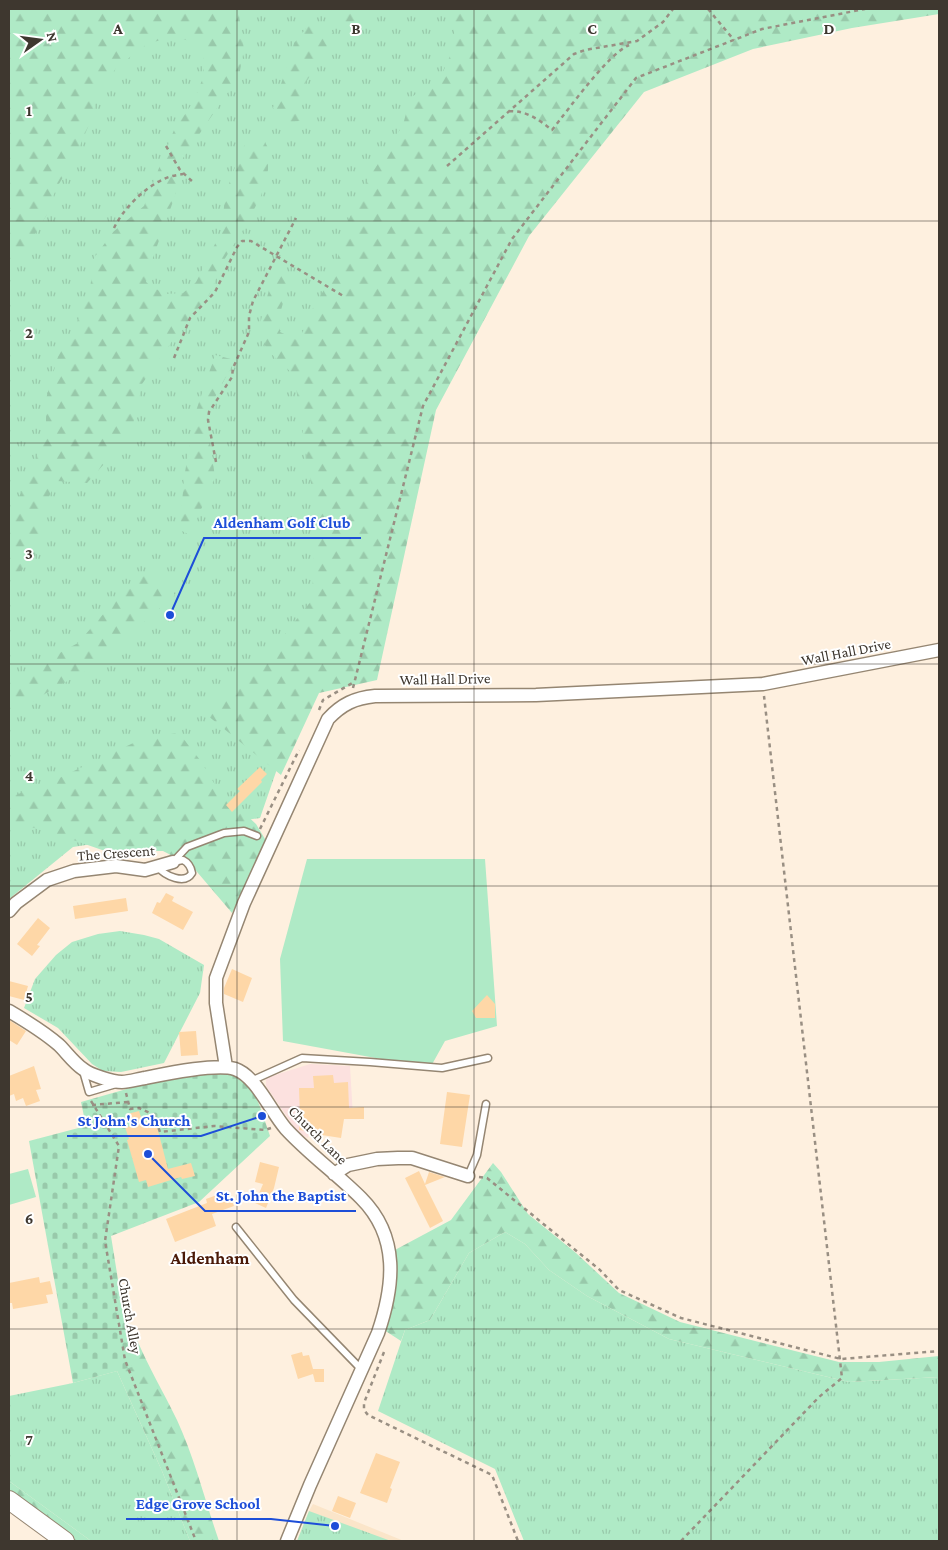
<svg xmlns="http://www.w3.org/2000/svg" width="948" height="1550" viewBox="0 0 948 1550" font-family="'Crimson Pro',serif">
<defs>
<pattern id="grass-tufts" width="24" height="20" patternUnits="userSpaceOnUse" patternTransform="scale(1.25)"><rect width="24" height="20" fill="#afeac6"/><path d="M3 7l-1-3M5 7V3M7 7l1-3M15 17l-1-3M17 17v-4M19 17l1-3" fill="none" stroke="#98c9aa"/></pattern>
<pattern id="forest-firs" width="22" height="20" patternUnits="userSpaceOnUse" patternTransform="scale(1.25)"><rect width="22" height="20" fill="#afeac6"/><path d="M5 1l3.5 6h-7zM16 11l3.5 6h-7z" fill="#98c9aa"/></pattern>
<pattern id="cemetery-stones" width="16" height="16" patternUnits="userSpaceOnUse" patternTransform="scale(1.25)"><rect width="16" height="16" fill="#afeac6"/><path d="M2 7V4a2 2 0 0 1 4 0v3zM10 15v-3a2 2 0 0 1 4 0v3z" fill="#98c9aa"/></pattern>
</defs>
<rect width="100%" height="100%" fill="#fef0df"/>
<path fill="#fce1df" d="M310 1064 350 1066 353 1117 311 1118 308 1138 298 1133 266 1086V1078Z"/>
<path fill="#fbe5c9" d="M313 1504 404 1541H297L309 1511Z"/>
<path fill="url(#grass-tufts)" d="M9 9H768L633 62 401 412 260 818 73 847 9 899Z
M120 931 144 935 159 939 204 965 200 993 164 1063 121 1072 103 1071 92 1064 58 1028 24 1008 35 979 56 955 72 942 98 934Z
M505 1232 525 1244 549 1270 587 1296 669 1339 849 1382 939 1377V1541H524L495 1469 378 1411 405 1330 430 1320 469 1253Z
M117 1371 162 1471 190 1541H91L9 1481V1396L73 1383Z
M309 1511 391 1541H297Z"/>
<path fill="url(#forest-firs)" d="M16 9H142L145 11 159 9H238L244 49 239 76 183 158 175 196 152 260 146 282 164 294 183 293 196 282 222 230 225 195 235 167 247 139 262 136 268 148V170L261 196 243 230 224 260 209 295 173 340 142 384 131 434 87 483 57 481 44 506 41 549 23 569 9 580V514L21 493 46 436V399L58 356 79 318 90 289 94 258 113 232 144 206 174 130 194 101 204 75 203 55 191 41 171 37 147 44 117 67 98 92 92 118 75 157 56 189 46 216 9 276V17Z
M331 9H366L349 35 327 16Z
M456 9H939V14L852 28 753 49 644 92 529 236 436 410 377 680 319 693 281 775 202 711 280 640 312 600 315 509 294 375 266 349 260 324 274 271 284 274 290 279 279 317 280 332 299 341 313 308 333 275 347 223 372 173 403 125 410 98 440 79 453 49Z
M313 20 333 33 324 53 305 84 300 121 284 123 273 108 295 42Z
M215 355 235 360 206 414 215 477 190 535 180 530 184 478 195 414Z
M139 573 158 574 175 595 130 634 108 659 51 690 9 717V680L78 643Z
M179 733 200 760 217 788 256 824 268 844 232 913 192 866 163 851H105L56 834 9 821V797L42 786 146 737Z
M493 1163 501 1172 528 1214 576 1253 619 1293 680 1322 839 1362H879L939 1356V1377L849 1382 669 1339 587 1296 549 1270 525 1244 505 1232 469 1253 430 1320 405 1330 401 1341 384 1330 393 1251 451 1220Z
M137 1340C149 1368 164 1393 177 1420 195 1459 205 1501 219 1541H190L162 1471 117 1371 114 1356Z
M9 1481 91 1541H76L9 1491Z"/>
<path fill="url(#cemetery-stones)" d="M227 1071C258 1087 259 1105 270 1136L199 1202 111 1236 132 1367 73 1383 29 1141 86 1126 81 1102 176 1075Z"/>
<path fill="#afeac6" d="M307 859H485L497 1026 445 1041 430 1068 283 1041 280 959Z
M28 1169 36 1197 9 1205V1174Z"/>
<path fill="#fed7a7" d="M260 767 267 774 261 780 262 782 232 812 226 805 240 791 237 789Z
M166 893 174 897 172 901 193 912 183 930 152 913 157 902 160 903Z
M126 898 128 911 75 919 73 906Z
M38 918 50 928 37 945 40 946 32 956 17 944Z
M232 969 252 978 243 1002 224 994V988Z
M9 981 28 986 24 1000 9 996Z
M487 995 495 1004V1018H476L472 1011Z
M9 1020 26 1031 17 1045 9 1040Z
M196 1031 198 1055 181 1056 179 1032Z
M34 1066 41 1089 36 1090 40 1101 26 1106 23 1098 16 1101 14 1094 9 1096V1076Z
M333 1075 334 1083 348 1082 349 1108 364 1107V1119H344L341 1138 309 1133V1131L299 1130 300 1118 299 1088H314L313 1076Z
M447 1092 470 1095 462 1147 440 1144Z
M139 1111 143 1123 155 1119 168 1169 191 1163 195 1176 182 1179 181 1177 148 1187 146 1180 139 1182 127 1140 129 1139 125 1127 131 1126 127 1114Z
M260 1162 279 1167 274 1188 266 1208 255 1203 263 1184 255 1182Z
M419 1171 425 1184 429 1172 445 1177 425 1185 443 1221 430 1228 405 1178Z
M228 1191 234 1206 212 1214 216 1226 175 1242 166 1219 207 1203 206 1199Z
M39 1277 40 1283 50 1281 53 1294 46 1295 48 1303 13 1309 12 1303H9V1283Z
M302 1352 303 1356 309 1355 313 1369H324V1382H315L313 1374 298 1379 291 1355Z
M376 1453 400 1462 390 1488 392 1489 387 1503 360 1493Z
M338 1496 356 1503 350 1518 332 1511Z"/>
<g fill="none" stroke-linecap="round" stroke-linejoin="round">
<g stroke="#958672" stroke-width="9">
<path id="lane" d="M173 862 187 847 224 833 244 831 257 836
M158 867C165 876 185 885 192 873 191 867 189 863 183 860L173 862
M83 1071 89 1092 116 1084
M251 1081 302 1058 370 1062 442 1068 488 1058
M468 1176 477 1155 486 1104
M236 1227 294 1300 362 1370"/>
</g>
<g stroke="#958672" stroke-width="15">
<path id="street" d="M9 911 16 903 47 880 74 871 116 866 145 870 173 862
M9 1011C26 1021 44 1032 59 1045 67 1053 74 1063 83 1069 90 1075 113 1082 122 1082 129 1082 138 1079 145 1078 165 1074 216 1063 235 1069 256 1076 271 1112 286 1129 309 1154 337 1174 361 1198 400 1237 394 1286 378 1333L310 1485 287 1541
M226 1067 216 1003V978L244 903 328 719C342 704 355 698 375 696L536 695 763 684 939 650
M334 1174 348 1165 377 1159 398 1158H412L468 1176"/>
</g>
<g stroke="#958672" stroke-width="20">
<path id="secondary" d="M9 1500 65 1541"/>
</g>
<path stroke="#998f83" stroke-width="2.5" stroke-dasharray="4 4" stroke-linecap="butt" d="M708 9 734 40
M509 111C527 111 538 119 552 130 568 110 608 54 629 45
M166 146 180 170 194 183
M447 166 574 54 585 50 637 41 663 22 673 9
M114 228C123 209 145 187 164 179 170 176 177 175 183 174
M174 358 190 318 215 292 237 247 242 241H251L345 297
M216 462 208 420 209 412 232 377 233 368 249 332V316L253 301 296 218
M353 688 423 406 512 239 636 78 762 29 865 9
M319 710 323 700 354 682
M260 829 299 750
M126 1093 130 1109 139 1108 154 1115 160 1132 214 1126 265 1130 271 1128
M91 1101 119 1146 105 1241 125 1360 196 1541
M92 1105 128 1102
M479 1177 487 1178 600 1270 619 1290 681 1318 841 1359 939 1351
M384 1352 364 1403V1410L368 1415 492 1475 518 1541
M681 1541 819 1397 842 1378 764 696"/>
<use href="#lane" stroke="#fff" stroke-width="6"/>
<use href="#street" stroke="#fff" stroke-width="12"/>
<use href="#secondary" stroke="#fff" stroke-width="18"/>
</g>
<path fill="none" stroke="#3e372f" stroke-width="1" stroke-opacity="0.55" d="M237 9V1541M474 9V1541M711 9V1541M9 221H939M9 443H939M9 664H939M9 886H939M9 1107H939M9 1329H939"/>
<g text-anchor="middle" stroke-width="4" stroke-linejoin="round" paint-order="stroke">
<g font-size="15" fill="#3e372f" stroke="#fff">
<text transform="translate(846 652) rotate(-11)" y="5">Wall Hall Drive</text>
<text transform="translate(445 679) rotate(-1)" y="5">Wall Hall Drive</text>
<text transform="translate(116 853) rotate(-4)" y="5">The Crescent</text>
<text transform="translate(318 1135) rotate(45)" y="5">Church Lane</text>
<text transform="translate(130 1316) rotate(80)" y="5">Church Alley</text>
</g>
<g font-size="18" font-weight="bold" fill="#4a1907" stroke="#fff">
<text x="210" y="1264">Aldenham</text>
</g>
</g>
<g font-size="16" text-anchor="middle" font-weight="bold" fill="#3e372f" stroke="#fff" stroke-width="4" stroke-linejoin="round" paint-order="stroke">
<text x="118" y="34">A</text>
<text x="356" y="34">B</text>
<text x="592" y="34">C</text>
<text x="829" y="34">D</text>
<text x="29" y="116">1</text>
<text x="29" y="338">2</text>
<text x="29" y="559">3</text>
<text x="29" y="781">4</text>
<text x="29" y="1002">5</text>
<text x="29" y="1224">6</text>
<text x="29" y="1445">7</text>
</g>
<path fill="none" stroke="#1d4ed8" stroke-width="2" d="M170 615L204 538H361M262 1116L201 1136H67M148 1154L205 1211H356M335 1526L271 1519H126"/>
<g fill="#1d4ed8" stroke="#fff" stroke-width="2">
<circle cx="170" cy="615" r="5"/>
<circle cx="262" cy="1116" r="5"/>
<circle cx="148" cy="1154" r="5"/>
<circle cx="335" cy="1526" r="5"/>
</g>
<g font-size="16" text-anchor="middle" font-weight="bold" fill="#1d4ed8" stroke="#fff" stroke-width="4" stroke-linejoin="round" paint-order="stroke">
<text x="282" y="528">Aldenham Golf Club</text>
<text x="134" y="1126">St John's Church</text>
<text x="281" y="1201">St. John the Baptist</text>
<text x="198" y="1509">Edge Grove School</text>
</g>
<rect width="948" height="1550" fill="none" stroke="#3e372f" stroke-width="20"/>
<g transform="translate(40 40) rotate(76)" stroke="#ffffff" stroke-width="4" paint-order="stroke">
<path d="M0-4L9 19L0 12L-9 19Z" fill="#3e372f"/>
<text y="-8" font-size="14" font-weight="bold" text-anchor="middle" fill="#3e372f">N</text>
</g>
</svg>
